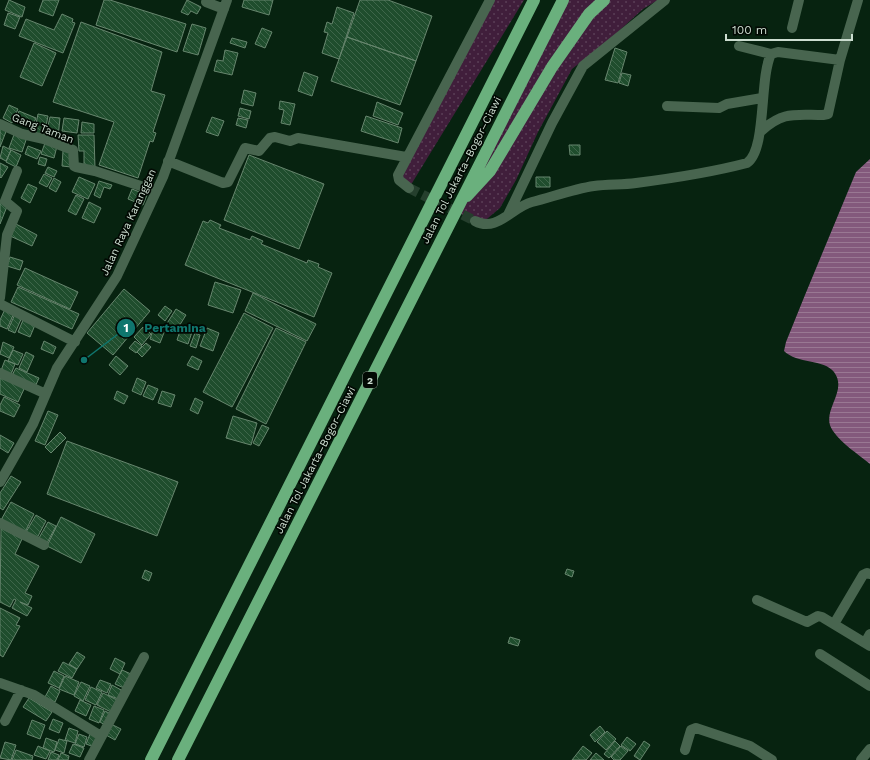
<svg xmlns="http://www.w3.org/2000/svg" width="870" height="760" viewBox="0 0 870 760" font-family="'Work Sans',sans-serif">
<defs>
<pattern id="grass-dots" width="8" height="8" patternUnits="userSpaceOnUse"><rect width="8" height="8" fill="#401e3b"/><path d="M2 2h.1M6 6h.1" fill="none" stroke="#5a3e56" stroke-width="1.8" stroke-linecap="round"/></pattern>
<pattern id="water-rules" width="6" height="5" patternUnits="userSpaceOnUse"><rect width="6" height="5" fill="#83597c"/><path d="M0 2.5h6" fill="none" stroke="#997893"/></pattern>
<pattern id="building-back-hatch" width="6" height="6" patternUnits="userSpaceOnUse"><rect width="6" height="6" fill="#1f4d2d"/><path d="M-1 5l2 2M0 0l6 6M5-1l2 2" fill="none" stroke="#3e664a"/></pattern>
</defs>
<rect width="100%" height="100%" fill="#072310"/>
<path fill="url(#grass-dots)" d="M490 0H524L409 188 398 175Z
M563 0H658L643 9 609 40 572 69 538 132 516 180 500 208 481 224 455 211Z"/>
<path fill="url(#water-rules)" d="M870 159V464C858 454 842 444 833 431 819 412 849 392 834 372 824 359 797 364 784 351L786 342 805 295 856 172Z"/>
<path fill="url(#building-back-hatch)" stroke="#67866e" d="M9 0 25 7 22 17 5 10Z
M43 0H59L53 16 39 11Z
M104 0H110L186 24 177 52 96 25Z
M187 0 201 7 197 14 191 11 188 15 181 12Z
M244 0H273L269 15 242 7Z
M360 0H388L432 16 416 61 347 37Z
M337 7 354 13 339 59 322 53 328 33 324 32 327 22 332 24Z
M8 13 20 17 15 29 4 25Z
M62 14 73 19 72 22 75 23 63 53 19 36 26 19 54 30Z
M81 22 162 52 151 91 165 95 153 132 156 133 153 142 150 141 138 178 99 165 114 122 53 102Z
M192 24 206 28 198 55 183 51Z
M262 28 272 32 265 48 255 44Z
M347 37 416 61 400 105 331 81Z
M232 38 247 42 245 48 230 43Z
M34 43 56 53 42 86 20 77Z
M615 48 627 52 618 83 605 80Z
M225 50 238 53 232 75 214 71 217 60 223 61Z
M304 72 318 77 312 96 298 91Z
M622 73 631 75 628 86 619 83Z
M244 90 256 93 253 106 241 103Z
M280 101 295 104 290 125 281 123 284 110 279 109Z
M377 102 403 113 398 125 373 116Z
M9 105 18 109 12 123 3 118Z
M240 108 251 111 249 119 238 116Z
M19 111 36 118 32 127 15 121Z
M38 114 48 116 44 136 34 134Z
M366 116 402 128 398 143 361 131Z
M50 117 60 118 58 137 46 135Z
M212 117 224 121 218 136 206 132Z
M64 118 79 120 77 133 62 131Z
M238 118 248 120 246 128 236 125Z
M82 122 94 124V133H81Z
M0 127 7 129 0 147Z
M15 132 27 137 22 152 9 148Z
M78 135H94L95 168H84V151H79Z
M45 143 57 146 54 158 41 154Z
M569 145H580V155H570Z
M3 146 11 150 6 161 0 158Z
M28 146 41 151 37 159 25 154Z
M11 150 21 155 16 167 6 162Z
M63 151 73 152 71 167 62 166Z
M249 155 324 184 299 249 224 220Z
M40 157 47 159 45 166 38 164Z
M0 163 8 167 1 178 0 177Z
M48 167 57 171 54 177 45 173Z
M44 174 52 178 47 187 39 183Z
M79 177 95 184 88 199 72 192Z
M536 177H550V187H536Z
M54 178 61 182 56 192 49 188Z
M99 181 112 185 110 189 104 187 100 198 94 195Z
M28 184 37 188 30 203 21 198Z
M132 189 147 195 143 205 128 199Z
M76 195 84 199 76 215 68 211Z
M0 201 8 204 0 224Z
M89 202 101 208 94 223 82 218Z
M210 220 221 225 219 228 250 240 252 236 263 241 261 244 307 263 308 260 319 264 318 267 332 273 314 317 185 265 203 221 208 223Z
M14 223 37 235 32 246 8 235Z
M10 257 23 261 20 270 7 266Z
M25 268 78 292 70 309 17 285Z
M215 282 241 290 233 313 208 305Z
M18 287 79 314 72 329 11 302Z
M124 289 150 311 113 355 87 333Z
M253 293 316 324 307 341 245 311Z
M165 306 172 311 165 321 158 315Z
M5 309 14 313 7 329 0 326V320Z
M176 309 186 315 176 331 166 325Z
M244 313 273 328 232 407 203 392Z
M15 314 22 317 15 333 8 330Z
M23 320 35 325 30 337 18 332Z
M143 327 151 334 142 345 134 337Z
M154 327 165 330 160 343 150 339Z
M181 328 192 332 188 344 177 340Z
M207 328 219 333 213 351 200 346Z
M276 328 306 342 266 424 236 409Z
M195 333 200 335 196 348 190 346Z
M44 341 56 347 53 354 41 349Z
M135 341 142 346 136 353 129 348Z
M3 342 14 347 9 358 0 354Z
M146 343 151 347 142 357 137 352Z
M13 350 23 354 18 365 8 361Z
M26 352 34 356 27 372 19 368Z
M116 356 128 366 120 375 109 365Z
M192 356 202 361 198 370 187 365Z
M5 360 15 364 10 377 0 373Z
M16 368 39 378 35 387 11 377Z
M0 378 25 387 18 402 0 394Z
M137 378 146 382 141 395 132 391Z
M148 385 158 389 153 400 143 396Z
M117 391 128 396 124 404 114 399Z
M162 391 175 395 171 407 158 403Z
M4 397 20 405 14 417 0 411V405Z
M195 398 203 402 198 414 190 410Z
M48 411 58 415 45 445 35 441Z
M233 416 257 423 251 445 226 438Z
M262 425 269 428 259 446 253 443Z
M60 432 66 438 51 453 45 447Z
M0 435 14 443 8 453 0 448Z
M67 441 178 482 157 536 47 494Z
M11 476 21 482 3 510 0 508V493Z
M11 502 34 514 25 532 1 520Z
M36 515 46 521 37 538 26 532Z
M61 517 95 534 81 563 47 546Z
M48 522 56 526 47 543 39 538Z
M1 528 22 539 15 554 39 566 25 593 32 596 28 605 20 602 32 608 27 616 12 608 16 600 14 599 10 607 0 602Z
M567 569 574 571 572 577 565 574Z
M145 570 152 573 149 581 142 578Z
M0 608 20 618 16 625 20 626 3 657 0 655Z
M510 637 520 640 518 646 508 643Z
M77 652 85 657 77 669 69 664Z
M115 658 125 663 120 674 110 669Z
M63 662 77 669 72 678 58 671Z
M122 670 131 674 124 688 115 684Z
M54 671 64 676 59 688 48 683Z
M65 676 79 682 74 695 59 689Z
M100 680 111 684 107 693 96 688Z
M81 682 90 686 83 701 74 696Z
M112 685 123 691 118 699 108 695Z
M51 686 60 691 55 702 45 697Z
M91 687 102 692 96 705 85 700Z
M103 693 117 700 111 712 97 705Z
M29 698 52 712 46 721 23 707Z
M80 700 91 705 86 716 75 711Z
M94 706 104 710 99 723 89 719Z
M105 711 111 714 105 725 100 722Z
M53 719 63 723 59 733 49 729Z
M32 720 45 725 40 739 27 734Z
M111 724 121 729 115 740 106 735Z
M600 726 605 732 595 742 590 735Z
M69 728 78 731 75 743 65 740Z
M607 731 616 739 606 750 597 742Z
M79 734 87 737 84 747 75 744Z
M90 734 98 737 94 747 86 744Z
M627 737 636 744 630 751 621 745Z
M46 738 57 742 54 752 43 748Z
M59 739 67 741 64 753 55 750Z
M615 741 620 746 609 758 604 754Z
M644 741 650 745 640 760 634 756Z
M5 742 16 745 11 760 0 758Z
M73 744 84 748 80 757 69 753Z
M38 746 50 751 46 759 34 755Z
M583 746 592 753 586 760H572Z
M621 746 628 751 620 760H614L611 757Z
M16 750 33 756 32 760H12Z
M51 752 59 755 57 760H48Z
M61 753 69 756 68 760H58Z
M596 753 604 760H590Z"/>
<g fill="none" stroke-linecap="round" stroke-linejoin="round">
<path stroke="#253f2d" stroke-width="10" stroke-dasharray="10 5" stroke-linecap="butt" d="M409 188 475 221"/>
<path stroke="#48654f" stroke-width="10" d="M206 2 224 9
M792 28 799 0
M739 46 771 54
M667 106 719 108 727 104 762 98
M0 124 22 134 44 139 73 150 74 166 76 167 95 171 156 191
M760 132C783 111 794 115 823 115L828 114 840 60 858 0
M168 161 223 183 228 182 245 148 259 151 270 138 275 137 290 141 298 138 406 157
M409 188 399 180 398 175 490 0
M508 215 552 123 583 66 665 0
M475 221C497 233 512 207 532 202 552 197 573 189 594 186 608 184 622 185 636 183 675 178 709 173 747 163 767 149 759 79 771 54L778 52 840 60
M0 298 7 235 17 211 5 201 17 171
M0 304 75 342
M0 373 46 394
M0 482 33 424 57 368 117 276 163 177 227 0
M0 523 44 545
M757 600 807 622 818 616 822 617 865 643
M834 624 863 575 867 573 870 574
M870 634 865 643 870 646
M820 654 870 686
M0 683 34 695 101 736
M5 721 21 690
M685 750 691 730 696 728 750 746 772 760
M89 760 144 657
M861 760 870 749"/>
<path stroke="#6ab07d" stroke-width="12" d="M467 196 490 171 552 67 589 14 604 0
M151 760 534 0
M178 760 563 0"/>
</g>
<g text-anchor="middle" stroke-width="3.5" stroke-linejoin="round" paint-order="stroke">
<rect fill="#020903" stroke="#8f9d92" stroke-width="1" x="363" y="372" width="14" height="16" rx="3"/>
<g font-size="10" font-weight="bold" fill="#ccddd0">
<text x="370" y="384">2</text>
</g>
<g font-size="11" fill="#ccddd0" stroke="#020903">
<text transform="translate(43 128) rotate(21)" y="4">Gang Taman</text>
<text transform="translate(461 170) rotate(-63)" y="4">Jalan Tol Jakarta–Bogor–Ciawi</text>
<text transform="translate(128 222) rotate(-65)" y="4">Jalan Raya Karanggan</text>
<text transform="translate(315 460) rotate(-63)" y="4">Jalan Tol Jakarta–Bogor–Ciawi</text>
</g>
</g>
<path fill="none" stroke="#0f766e" stroke-width="1.5" d="M84 360L126 328"/>
<g fill="#0f766e" stroke="#020903" stroke-width="1.5">
<circle cx="84" cy="360" r="4"/>
<circle cx="126" cy="328" r="10"/>
</g>
<g font-size="12" text-anchor="middle" font-weight="bold" fill="#fff">
<text x="126" y="332">1</text>
</g>
<g font-size="12" text-anchor="middle" font-weight="bold" fill="#0f766e" stroke="#020903" stroke-width="3.5" stroke-linejoin="round" paint-order="stroke">
<text x="175" y="332">Pertamina</text>
</g>
<path d="M726 34v6h126v-6" fill="none" stroke="#ccddd0" stroke-width="2"/>
<text x="732" y="34" font-size="12" fill="#ccddd0" stroke="#020903" stroke-width="3" paint-order="stroke">100 m</text>
</svg>
